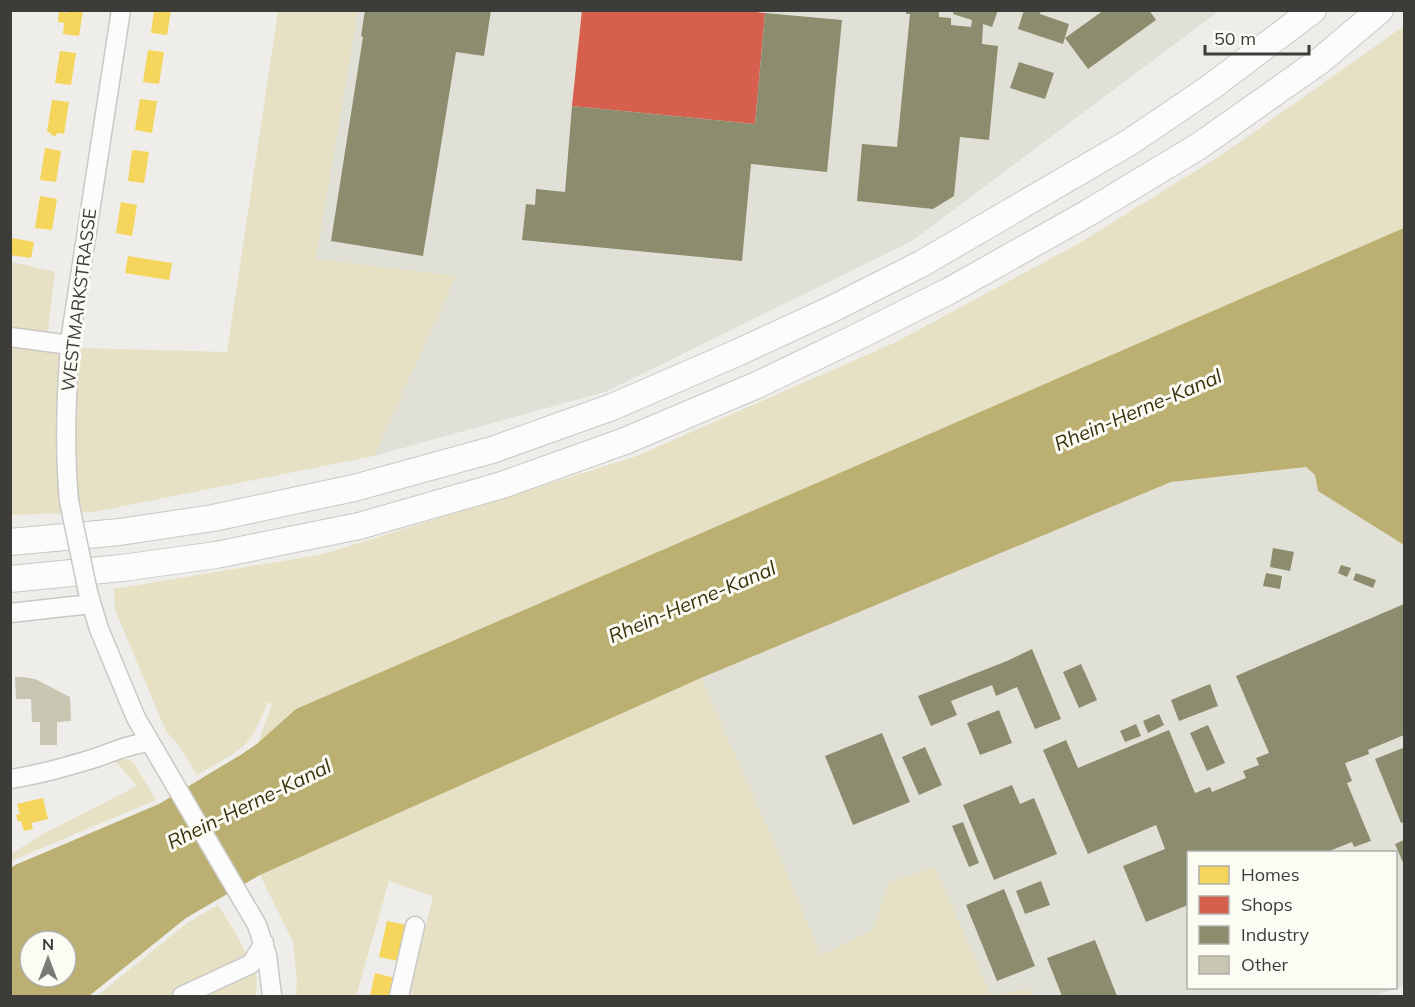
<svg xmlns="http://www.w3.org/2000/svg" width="1415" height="1007" viewBox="0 0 1415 1007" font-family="Mulish,sans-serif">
<rect width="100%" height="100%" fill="#eeede9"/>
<path fill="#e0e0d7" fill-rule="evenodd" d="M358 11H1219L912 241 605 392 374 456 456 276 316 259Z
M1306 467 1315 474 1318 491 1404 545V986L1374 996H990L873 929 821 955 776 847 701 678 1171 482ZM1188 852H1396V988H1188Z"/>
<path fill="#e6e1c4" d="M278 11H358L316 259 456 276 374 456 94 512 11 515V262L55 272 46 347 227 352Z
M1404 26V229L296 709 258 743 272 704 268 702C263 714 258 726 251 737 241 753 214 765 197 775L179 746 166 731 115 610 114 589 324 554 637 456 896 342 1076 245 1226 152Z
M701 678 776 847 821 955 873 929 889 882 935 867 991 995 1030 989 1031 996H409L433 896 389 881 356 996H296L297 982 293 942 260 875Z
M119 759 130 760 135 765 156 800 11 861V854L45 833 137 786 115 761Z
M218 905 239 939 257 977 256 996H97L187 923Z"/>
<path fill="#bbb071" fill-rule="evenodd" d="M1404 228V545L1318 491 1315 475 1306 467 1171 482 701 678 260 875 186 918 89 996H11V868L15 865 159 804 242 754 258 743 296 709ZM30 941H66V977H30Z"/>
<path fill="#f6d55c" d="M66 10H83L79 36 63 34 64 23 58 22 59 11 66 13Z
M154 10H171L167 35 151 33Z
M148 50 164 52 159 84 143 82Z
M60 51 76 53 71 85 55 83Z
M140 99 157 101 152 133 135 130Z
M52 100 69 102 64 134 57 133 56 136 51 135V133L47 132Z
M45 148 61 151 56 182 40 180Z
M132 150 149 152 144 183 128 181Z
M40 196 57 199 52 230 35 228Z
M121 202 137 205 132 236 116 233Z
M12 238 34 242 31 258 10 255Z
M128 256 172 263 169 280 125 273Z
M43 798 48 819 31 823 33 829 24 831 21 821H18L16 815 20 814 17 804Z
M387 921 406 925 398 961 379 957Z
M375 973 395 978 391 996H370Z"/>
<path fill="#d6604d" d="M582 10H740L765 13 755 124 572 106Z"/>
<path fill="#8c8c6e" d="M365 10H491L484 56 456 52 423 256 331 241 363 37 361 36Z
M906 10H939V17L951 18V25L971 27 972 20 953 14 954 10H998L992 27 983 24 982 44 998 46 989 140 960 137 954 196 933 209 857 201 862 144 897 147 910 14H906Z
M1024 10H1041L1040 14 1069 24 1063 44 1018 29Z
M1104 10H1149L1156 20 1088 69 1065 38Z
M765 13 842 20 827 172 751 164 742 261 522 240 526 204 535 205 536 189 565 192 572 106 755 124Z
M1019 62 1054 73 1045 99 1010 88Z
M1273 548 1294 552 1290 571 1270 567Z
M1341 565 1351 568 1347 577 1338 573Z
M1266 573 1282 576 1280 589 1263 586Z
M1356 573 1376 580 1373 588 1353 580Z
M1404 604V735L1368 750 1369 754 1345 763 1352 781 1347 783 1371 841 1354 847 1352 842 1327 852H1188V905L1146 922 1123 866 1165 849 1156 825 1088 854 1043 750 1066 740 1078 768 1169 730 1195 793 1210 787 1212 792 1246 778 1243 771 1259 765 1256 758 1269 753 1236 676Z
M1032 649 1061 719 1035 729 1017 687 996 696 992 685 951 701 957 715 931 726 918 696 1007 661Z
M1081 664 1097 700 1079 708 1063 672Z
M1210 684 1218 706 1179 721 1171 700Z
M999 710 1012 743 980 755 967 723Z
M1159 714 1164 725 1148 733 1143 721Z
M1136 724 1141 736 1125 742 1120 731Z
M1208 725 1225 763 1207 771 1190 733Z
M882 733 910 802 853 825 825 756Z
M925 747 942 785 919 795 902 757Z
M1403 748 1404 752V822L1401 823 1375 759Z
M1012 785 1020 804 1034 798 1057 854 994 880 963 805Z
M963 822 979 863 969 867 952 826Z
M1404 840V865L1395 844Z
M1041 881 1050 905 1025 914 1016 891Z
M1004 889 1035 966 997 981 966 905Z
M1095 940 1117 996H1062L1047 958Z"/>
<path fill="#c8c5b1" d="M15 677H22L35 679 70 697 71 721 57 722V745H40V722H32L31 699H16Z"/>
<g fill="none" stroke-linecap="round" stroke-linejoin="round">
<g stroke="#c9c8c5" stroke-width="21">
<path id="minor" d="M10 337 70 345
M69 501C64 446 66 390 71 335L121 10
M88 592 99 629 136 718 257 925 267 955 272 996
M10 613 91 604
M10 779C38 775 66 767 92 759 113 752 129 744 150 742
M182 996 251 964 264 943
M399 996 415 926"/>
</g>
<g stroke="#c9c8c5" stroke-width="28">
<path id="highway" d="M10 542 120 532 213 518 354 488 492 450 612 407 739 352 832 309 921 264 1130 142 1211 87 1313 10
M10 579 122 568 216 555 359 526 502 485 625 441 757 385 855 338 949 291 1088 213 1199 146 1321 60 1380 10"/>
</g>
<use href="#minor" stroke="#fcfcfc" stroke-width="18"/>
<use href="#highway" stroke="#fcfcfc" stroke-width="26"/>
<g stroke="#c9c8c5" stroke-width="21" stroke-linecap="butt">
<path id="minor-bridge" d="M69 501 88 592"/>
</g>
<use href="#minor-bridge" stroke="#fcfcfc" stroke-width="18"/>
</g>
<g text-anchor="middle" stroke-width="6" stroke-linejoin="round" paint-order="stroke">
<g font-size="18" fill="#3c3c39" stroke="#fcfcf5">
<text transform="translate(79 300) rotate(-83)" y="6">WESTMARKSTRASSE</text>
</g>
<g font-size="20" font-style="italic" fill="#39330c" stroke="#fcfcf5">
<text transform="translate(1138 410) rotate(-23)" y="7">Rhein-Herne-Kanal</text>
<text transform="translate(692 602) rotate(-23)" y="7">Rhein-Herne-Kanal</text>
<text transform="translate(249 804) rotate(-26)" y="7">Rhein-Herne-Kanal</text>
</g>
</g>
<rect width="1415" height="1007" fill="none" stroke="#3c3c39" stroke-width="24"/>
<rect x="1187" y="851" width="210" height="138" fill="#fcfcf5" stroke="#afafaa" stroke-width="1.5"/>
<rect x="1199" y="866" width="30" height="18" fill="#f6d55c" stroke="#afafaa" stroke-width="1.5"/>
<text x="1241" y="881" font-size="18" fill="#3c3c39">Homes</text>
<rect x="1199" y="896" width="30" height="18" fill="#d6604d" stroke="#afafaa" stroke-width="1.5"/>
<text x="1241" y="911" font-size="18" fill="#3c3c39">Shops</text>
<rect x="1199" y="926" width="30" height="18" fill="#8c8c6e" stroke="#afafaa" stroke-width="1.5"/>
<text x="1241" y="941" font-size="18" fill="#3c3c39">Industry</text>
<rect x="1199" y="956" width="30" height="18" fill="#c8c5b1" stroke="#afafaa" stroke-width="1.5"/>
<text x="1241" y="971" font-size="18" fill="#3c3c39">Other</text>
<g transform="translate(48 959)"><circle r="28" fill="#fcfcf5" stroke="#afafaa" stroke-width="1.5"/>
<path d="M0-4.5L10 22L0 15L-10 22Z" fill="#7a7a77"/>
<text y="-9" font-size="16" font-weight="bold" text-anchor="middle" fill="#3c3c39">N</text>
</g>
<path d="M1205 45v9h104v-9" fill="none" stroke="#3c3c39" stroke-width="3"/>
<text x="1214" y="45" font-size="18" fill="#3c3c39" stroke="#fcfcf5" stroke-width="4.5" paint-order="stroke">50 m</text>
</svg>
